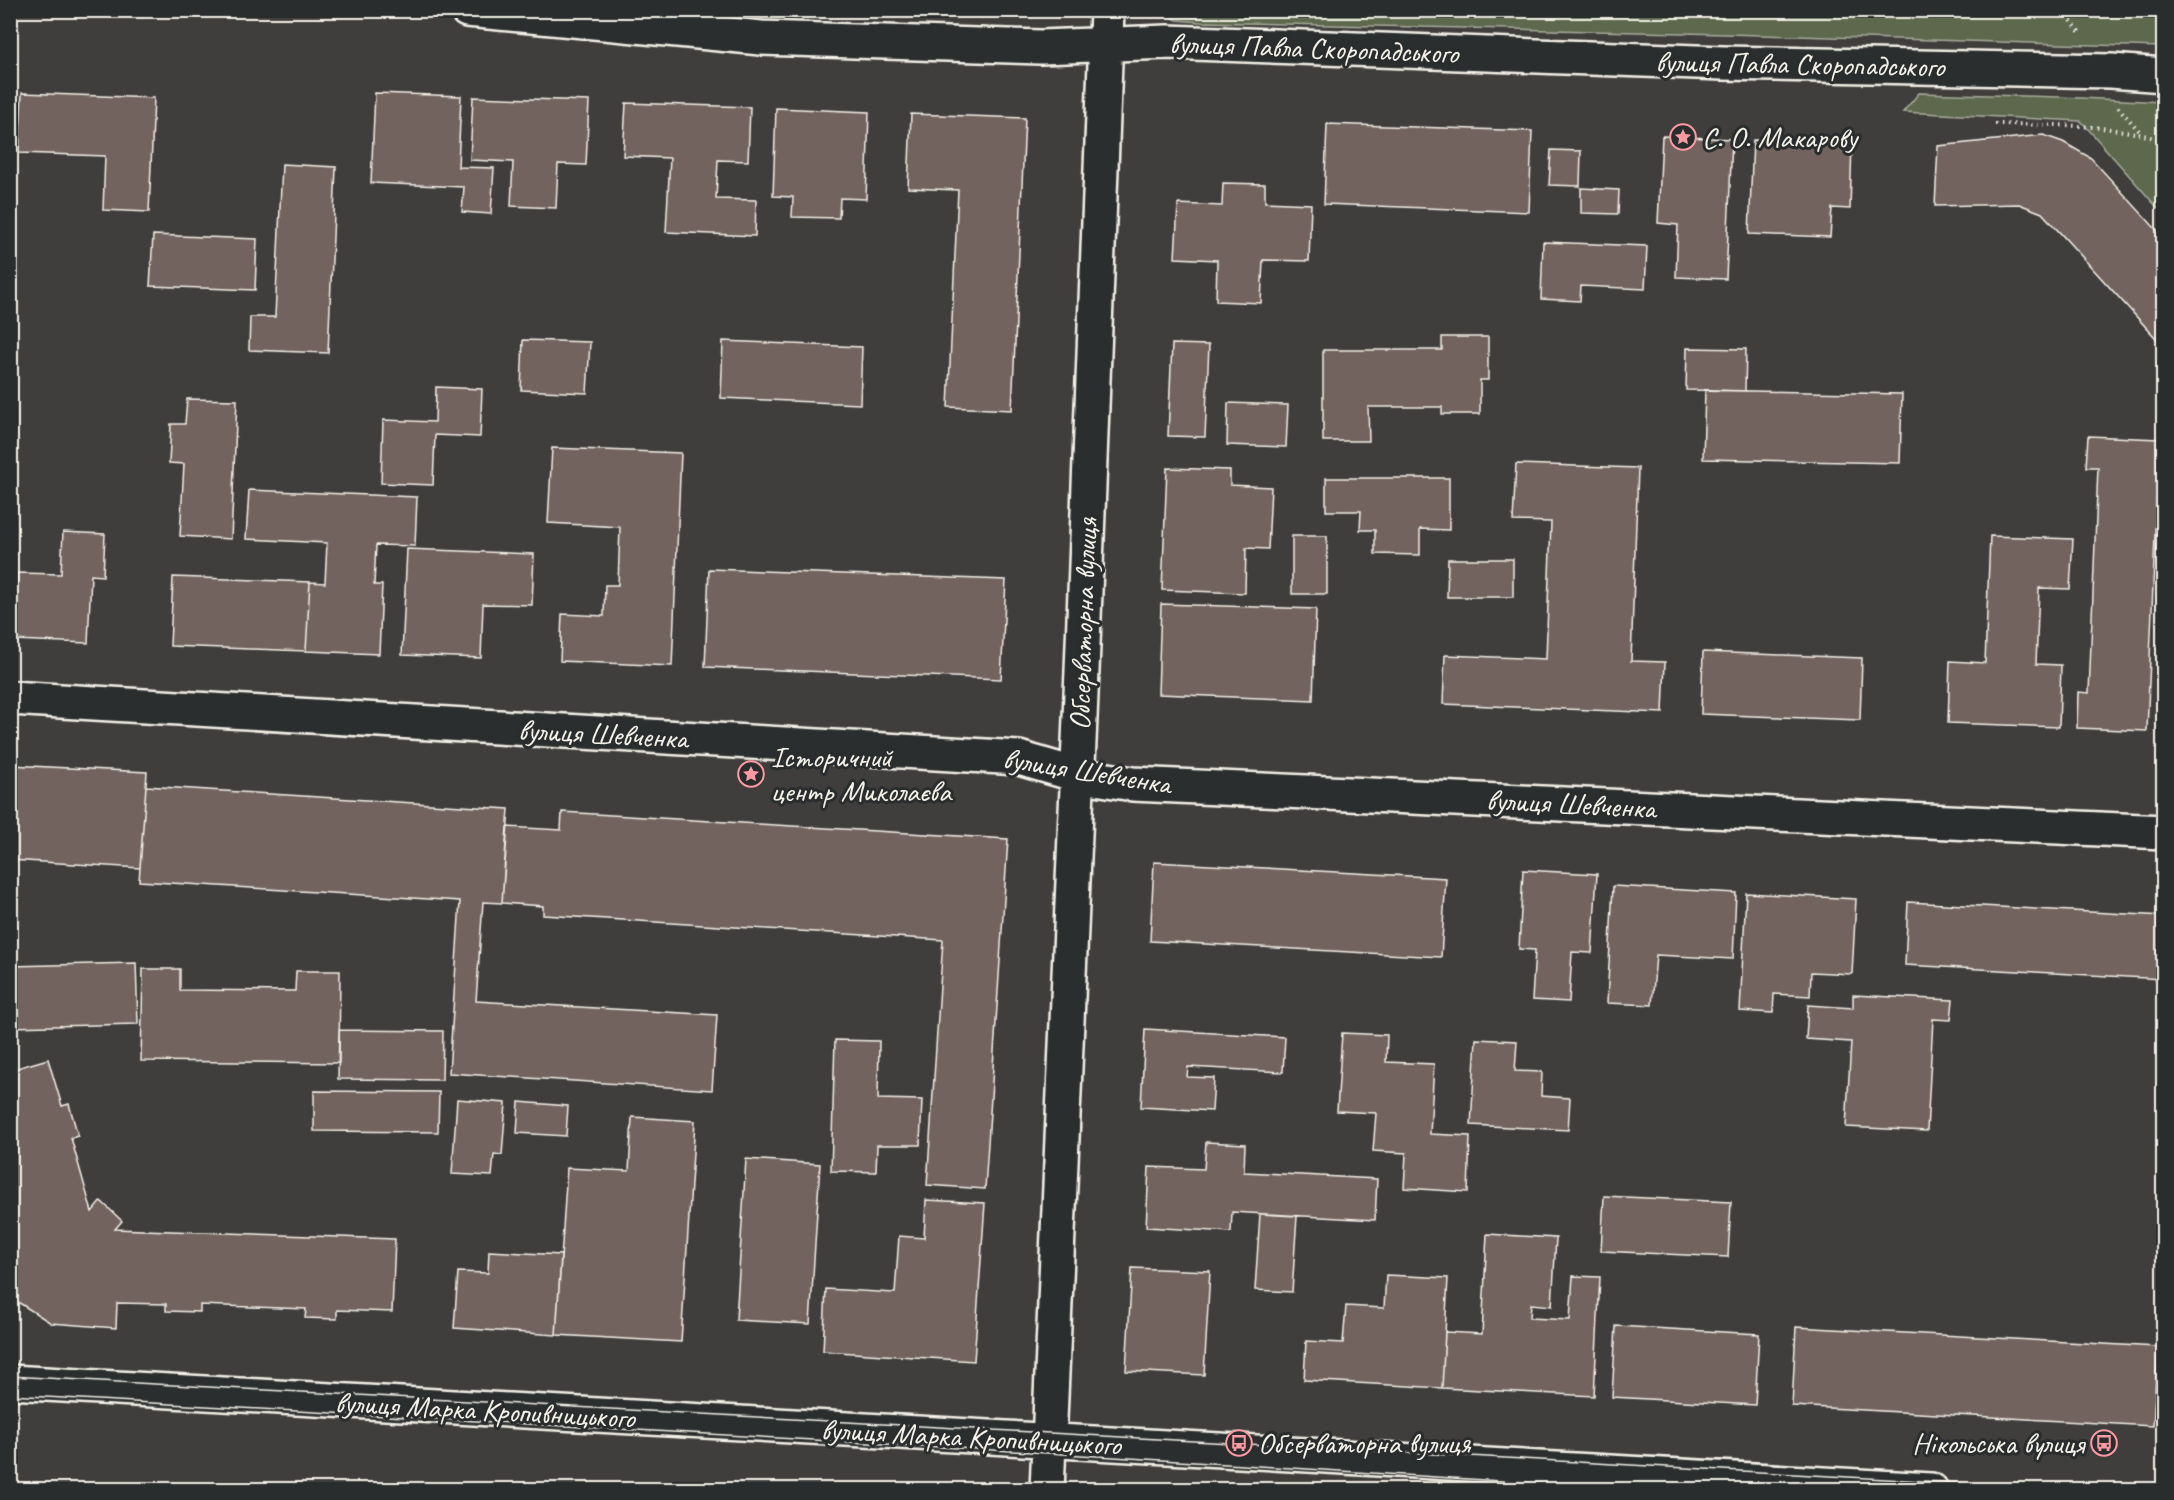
<svg xmlns="http://www.w3.org/2000/svg" width="2174" height="1500" viewBox="0 0 2174 1500" font-family="Caveat,sans-serif">
<rect width="100%" height="100%" fill="#403e3d"/>
<filter id="ink" filterUnits="userSpaceOnUse"><feTurbulence type="fractalNoise" baseFrequency=".0167" numOctaves="2"/><feDisplacementMap in="SourceGraphic" scale="12" xChannelSelector="R" yChannelSelector="G"/><feConvolveMatrix kernelMatrix="1 2 1 2 8 2 1 2 1" color-interpolation-filters="sRGB"/></filter>
<g filter="url(#ink)">
<path fill="#4f4947" d="M755 11H1056L1042 18Z"/>
<path fill="#5d674e" stroke="#a8ac9b" stroke-width="1.5" d="M2163 10V47L1726 34 1199 22 1177 20 1161 11Z
M1919 93 2059 97 2163 102V214L2081 121 1903 112Z"/>
<path fill="#72645f" stroke="#f4f1e8" stroke-width="1.5" d="M22 93 154 98 149 212 103 210 105 156 19 153Z
M375 93 461 96 458 167 494 168 491 214 462 212 464 187 371 183Z
M473 97 589 101 586 165 558 164 556 208 511 206 513 162 470 160Z
M626 103 750 107 748 161 718 160 716 199 756 200 755 236 666 232 670 158 623 156Z
M776 108 869 112 866 199 840 198 839 218 792 217 793 197 773 196Z
M911 114 1025 118 1012 410 948 407 958 190 908 188Z
M1327 124 1532 131 1529 212 1324 204Z
M2043 135 2063 142 2091 158 2164 238V347L2042 213 2019 204 1935 206 1938 146Z
M1662 136 1732 139 1726 279 1676 277 1678 225 1658 223Z
M1753 140 1852 143 1850 209 1832 208 1830 237 1749 234Z
M1551 150 1581 151 1580 186 1549 185Z
M282 164 336 167 328 353 249 350 250 317H275Z
M1223 183 1265 184V202L1311 204 1309 261 1263 260 1261 303 1216 301 1217 260 1175 258 1178 204 1222 206Z
M1581 188 1619 190 1618 214 1581 213Z
M153 235 257 239 255 290 150 286Z
M1543 242 1647 246 1645 289 1581 286 1580 301 1541 299Z
M1442 337H1488V380H1480V414H1442V407H1368L1369 441H1323V350H1442Z
M523 340 590 342 587 393 521 390Z
M723 341 862 347 860 404 721 398Z
M1172 344 1209 345 1205 437 1168 436Z
M1687 348 1746 349 1745 391 1686 390Z
M436 387 482 389 480 437 435 435 433 485 381 483 383 420 435 422Z
M1705 390 1902 394 1900 463 1703 459Z
M187 399 237 400 231 539 180 536 184 464 169 463 171 424H185Z
M1228 403 1288 405 1286 447 1227 445Z
M2088 436 2159 439 2147 731 2077 728 2078 692 2089 693 2098 467H2086Z
M552 448 681 453 672 666 560 661 562 614 604 616 605 585H618L620 527 548 523Z
M1516 464 1638 468 1631 661 1665 662 1663 713 1443 704 1445 655 1546 659 1551 522 1513 521Z
M1167 468 1230 470V485L1271 487 1268 549 1246 548 1245 593 1162 590Z
M1326 478H1449V530L1420 529V555L1375 554V530H1360L1361 511H1326Z
M249 490 417 497 415 546 376 545 374 585H382L379 654 306 651 310 582 325 583 327 543 246 539Z
M63 532 105 534 103 576 91 575 88 643 14 640 17 573 61 574Z
M1292 536H1327V594H1292Z
M1990 536 2073 539 2070 589 2039 588 2036 664 2061 665 2059 727 1948 723 1950 661 1985 663Z
M407 549 534 554 532 605 483 604 481 658 402 655Z
M1448 559H1513V597H1447Z
M709 569 1006 580 1001 679 705 667Z
M173 577 310 582 306 651 170 646Z
M1161 604 1316 609 1313 700 1158 694Z
M1703 652 1862 658 1860 720 1701 714Z
M10 765 147 772 140 868 10 860Z
M146 786 509 809 502 903 483 902 476 1001 717 1015 712 1090 449 1073 460 901 139 881Z
M562 812 1008 839 985 1189 927 1185 943 940 543 915V906L502 903 507 827 561 830Z
M1154 862 1446 878 1441 957 1150 941Z
M1523 870 1597 874 1592 953 1572 952 1569 1002 1532 1000 1535 950 1519 949Z
M1613 886 1736 893 1733 959 1656 955 1652 1005 1607 1003Z
M1746 893 1856 899 1852 974 1811 972 1810 996 1774 994 1773 1013 1740 1011Z
M1908 902 2164 916V979L1905 965Z
M136 963 138 1024 10 1027V966Z
M143 969H180V990L295 991 296 971H340L339 1063 141 1061Z
M1853 995 1953 1000 1951 1020 1933 1019 1927 1131 1846 1127 1851 1042 1806 1039 1808 1005 1853 1008Z
M1145 1029 1285 1037 1283 1072 1188 1067 1187 1077 1214 1078 1212 1111 1141 1107Z
M339 1030 443 1031 442 1080 338 1079Z
M1342 1033 1387 1035 1386 1062 1434 1064 1430 1134 1470 1136 1468 1192 1404 1188 1406 1153 1373 1151 1376 1113 1337 1111Z
M1476 1039 1517 1041 1515 1071 1542 1072 1541 1096 1570 1098 1568 1130 1471 1125Z
M835 1040 879 1041 878 1099 922 1100 920 1145H877L876 1172 831 1171Z
M48 1059 62 1106 69 1104 78 1136 71 1138 92 1212 101 1201 122 1221 115 1229 395 1239 392 1312 337 1310V1319L305 1318 306 1309 200 1305V1312L166 1311V1304L117 1303 116 1328 51 1323 13 1299 10 1290V1221L14 1217 10 1205V1070Z
M314 1091 439 1092 438 1132 314 1131Z
M457 1099 506 1103 502 1155 494 1154 492 1176 452 1174Z
M519 1102 568 1106 566 1136 517 1133Z
M632 1117 695 1121 681 1342 556 1335 567 1168 629 1171Z
M1206 1142 1245 1144 1244 1172 1377 1179 1375 1220 1232 1212 1231 1232 1146 1227 1149 1167 1204 1169Z
M746 1159 820 1164 810 1324 736 1320Z
M1604 1196 1731 1202 1728 1257 1601 1251Z
M926 1200 985 1203 974 1361 823 1351 826 1289 895 1293 899 1236 924 1238Z
M1260 1214 1297 1216 1292 1292 1255 1290Z
M1487 1234 1556 1238 1552 1306 1531 1304 1530 1318 1570 1320 1573 1276 1600 1277 1594 1396 1442 1388 1445 1332 1482 1334Z
M489 1251 561 1255 556 1335 454 1328 458 1272 488 1273Z
M1132 1268 1210 1271 1204 1375 1126 1371Z
M1386 1275 1448 1278 1442 1388 1304 1380 1306 1341 1343 1343 1346 1306 1384 1308Z
M1616 1326 1759 1334 1755 1405 1612 1397Z
M1796 1327 2158 1347 2153 1426 1792 1406Z"/>
<g fill="none" stroke-linecap="round" stroke-linejoin="round">
<g stroke="#f4f1e8" stroke-width="38">
<path id="minor" d="M467 10 761 38 1041 47 1167 42 1723 63 2111 71 2164 75
M10 698 1019 758 1077 775 1133 784 2164 832
M10 1382 1931 1490
M1047 1490 1082 671 1107 10"/>
</g>
<path stroke="#f4f1e8" stroke-width="4" stroke-dasharray="1.5 4.5" stroke-linecap="butt" d="M2064 11 2081 34
M2118 107 2141 133
M1995 124C2051 125 2110 123 2164 141"/>
<use href="#minor" stroke="#2a2d2e" stroke-width="33"/>
<path stroke="#f4f1e8" stroke-width="1.5" d="M10 1376 2087 1490
M10 1395 1048 1453 1648 1490"/>
</g>
</g>
<defs>
<g id="sight-ring" transform="scale(1.35)"><circle r="9.5" fill="#2a2d2e" stroke="#ff9aa2" stroke-width="1.5"/><path d="M0-6L1.8-2.2L6-1.7L2.9 1.2L3.7 5.4L0 3.3L-3.7 5.4L-2.9 1.2L-6-1.7L-1.8-2.2Z" fill="#ff9aa2"/></g>
<g id="bus-ring" transform="scale(1.35)"><circle r="9.5" fill="#2a2d2e" stroke="#ff9aa2" stroke-width="1.5"/><path d="M-5-6H5V4H4V6H2V4H-2V6H-4V4H-5ZM-3.5-4V0h7V-4ZM-3.5 1.2v1.5H-2V1.2ZM2 1.2v1.5H3.5V1.2Z" fill="#ff9aa2"/></g>
</defs>
<g fill-rule="evenodd">
<use href="#sight-ring" x="1683" y="137"/>
<use href="#sight-ring" x="751" y="774"/>
<use href="#bus-ring" x="1239" y="1443"/>
<use href="#bus-ring" x="2104" y="1443"/>
</g>
<g text-anchor="middle" stroke-width="6" stroke-linejoin="round" paint-order="stroke">
<g font-size="30" fill="#f4f1e8" stroke="#2a2d2e">
<text transform="translate(1314 48) rotate(2)" y="10">вулиця Павла Скоропадського</text>
<text transform="translate(1800 64) rotate(1)" y="10">вулиця Павла Скоропадського</text>
<text transform="translate(1083 624) rotate(-88)" y="10">Обсерваторна вулиця</text>
<text transform="translate(603 734) rotate(3)" y="10">вулиця Шевченка</text>
<text transform="translate(1087 771) rotate(9)" y="10">вулиця Шевченка</text>
<text transform="translate(1571 804) rotate(3)" y="10">вулиця Шевченка</text>
<text transform="translate(485 1410) rotate(3)" y="10">вулиця Марка Кропивницького</text>
<text transform="translate(971 1437) rotate(3)" y="10">вулиця Марка Кропивницького</text>
</g>
<g font-size="30" fill="#f4f1e8" stroke="#2a2d2e" text-anchor="start">
<text x="1702" y="147">С. О. Макарову</text>
<text x="771" y="767">Історичний<tspan x="771" dy="34">центр Миколаєва</tspan></text>
<text x="1258" y="1453">Обсерваторна вулиця</text>
<text x="2084" y="1453" text-anchor="end">Нікольська вулиця</text>
</g>
</g>
<rect width="2174" height="1500" fill="none" stroke="#2a2d2e" stroke-width="36"/>
<rect x="18" y="18" width="2138" height="1464" fill="none" stroke="#f4f1e8" stroke-width="2" filter="url(#ink)"/>
</svg>
